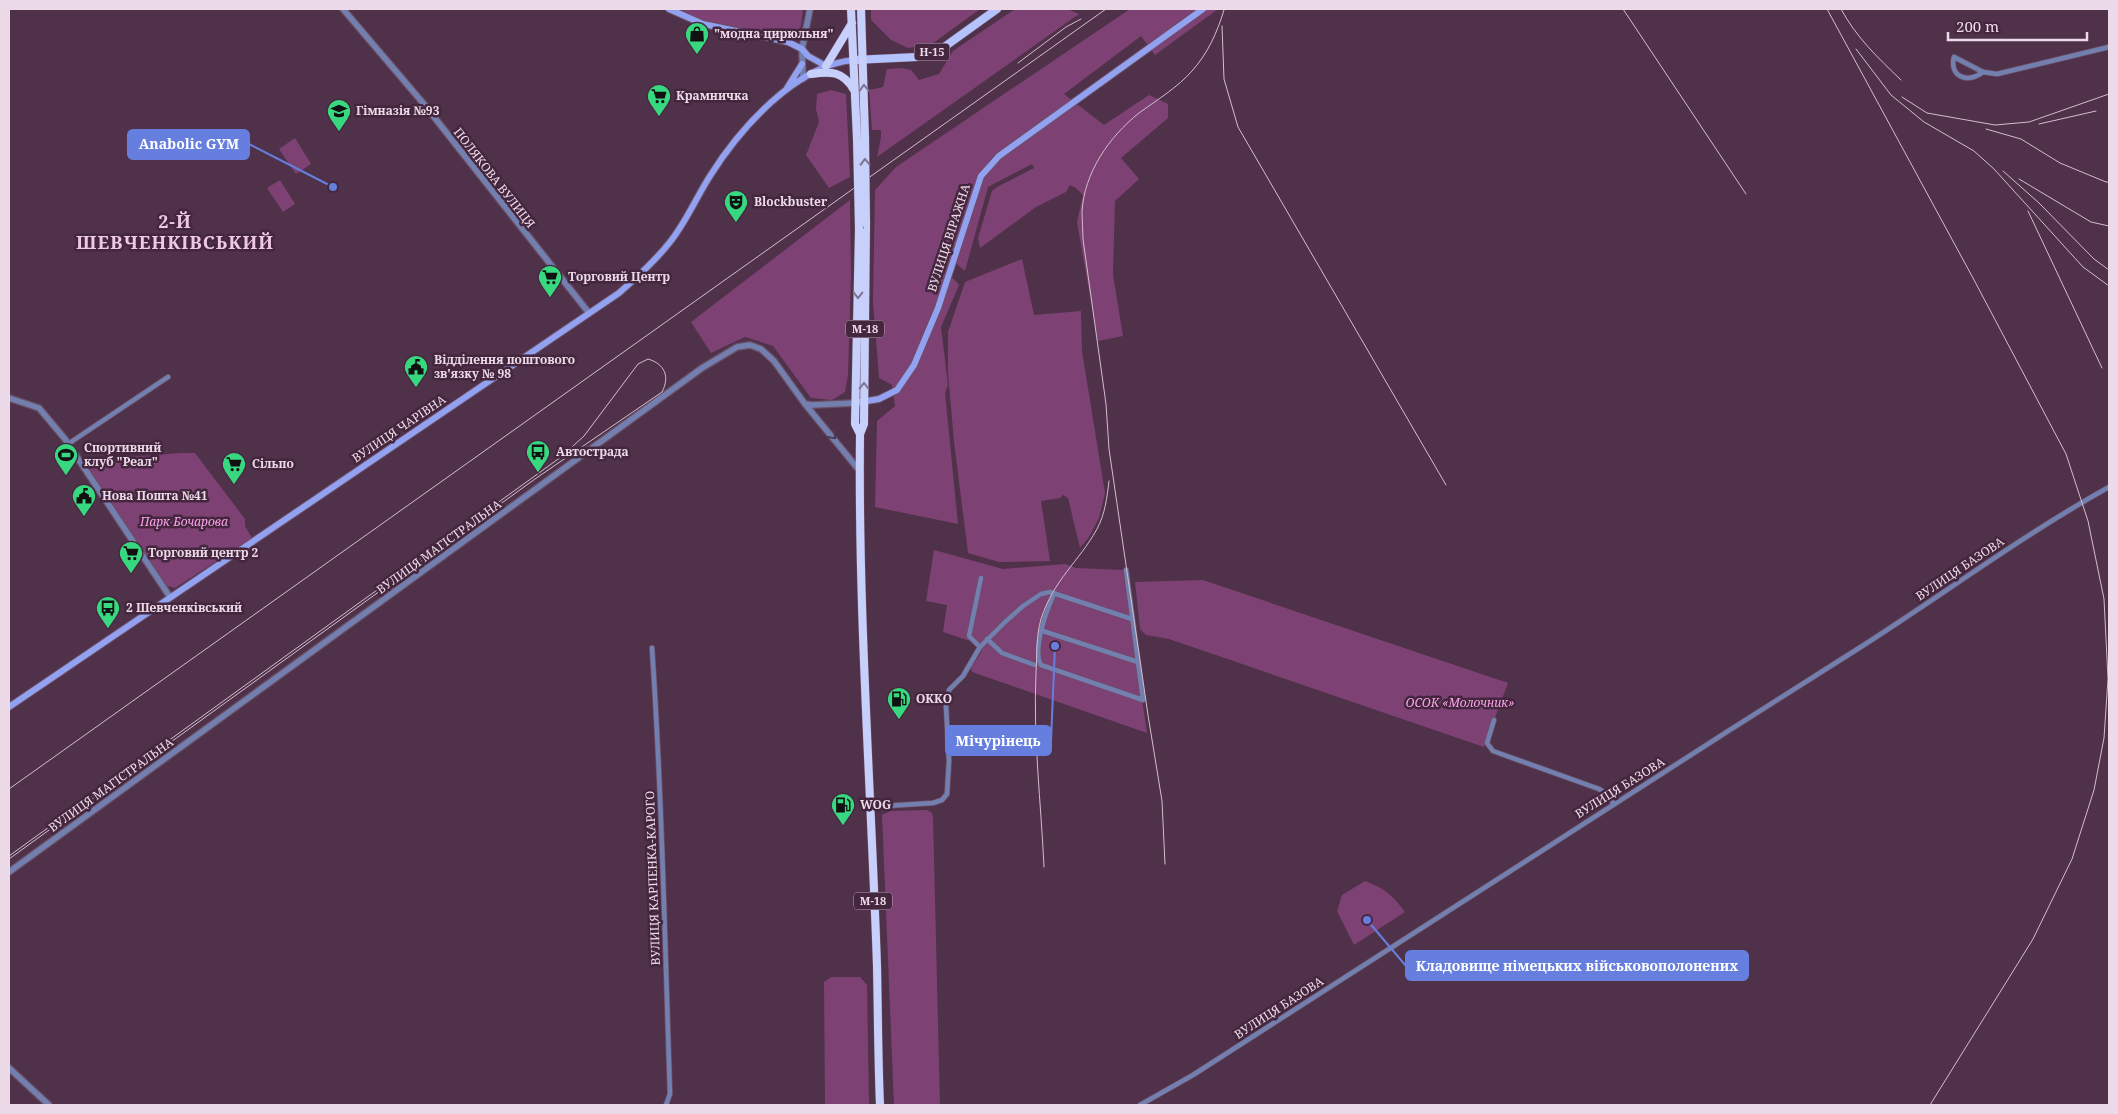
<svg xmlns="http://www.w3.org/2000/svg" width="2118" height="1114" viewBox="0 0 2118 1114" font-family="'Noto Serif',serif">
<rect width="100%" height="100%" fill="#4f3149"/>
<path fill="#7d4273" d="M679 9H803C801 24 803 35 786 39L702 20Z
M871 9H980L932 44 908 48 891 40 871 20Z
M1015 9H1067L1079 14 877 157 881 137V130H872L869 90 883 87 887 69 902 68 911 70 919 80 939 74 953 51Z
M1130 9H1218L1155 55 1141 36 1064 94 1104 125 1149 95 1168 104V118L1121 158 1139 179 1115 201 1113 275 1123 336 1098 341 1077 222 1083 195 1076 188 1070 185 1066 192 1036 207 980 248 978 238 992 191 997 187 1034 168 1032 164 988 187 965 271 953 261 949 274 959 285 941 327 948 385 945 393 958 524 875 507 877 421 895 406 892 385 879 378 873 301 875 190 896 167Z
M831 90 846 94 850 177 829 188 806 155 819 122 816 109 817 94Z
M295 138 311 164 296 174 279 149Z
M280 180 295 204 283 212 267 188Z
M850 200 851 276 848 375 845 392 832 400 811 398 773 346 745 337 711 353 691 322Z
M1022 259 1034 315 1081 311 1082 351 1105 493 1099 518 1089 537 1080 548 1068 498 1063 495 1060 498 1041 501 1050 561 999 562 968 553 954 442 948 373V332L965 282Z
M181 453H195L245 519V526L252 538 175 588 167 586 88 470 104 459Z
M934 550 1003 569 1065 564 1076 568 1123 570 1147 733 972 672 971 668 982 651 970 641 943 632 947 605 926 601Z
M1203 580 1508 683 1484 747 1169 639 1146 635 1140 629 1135 582Z
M927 810 932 813 933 818 940 1105H894L882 815 890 811Z
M1365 881C1385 889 1392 894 1405 912L1354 945 1337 911 1342 895Z
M831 977H860L867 985 869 1105H825L824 982Z"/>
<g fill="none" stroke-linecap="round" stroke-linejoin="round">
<g stroke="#6b4f66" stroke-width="6">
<path id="minor" d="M1983 72C1968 84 1949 77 1954 57L1983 72 1997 74 2109 47
M68 444 168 377
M1054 594C1047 609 1032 650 1041 665L1143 700 1126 570
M1043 631 1138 662
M987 639 1002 653 1035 665
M980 647 969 636 981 578
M652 648C662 797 665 946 670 1094L666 1105
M1494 720 1487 743 1493 751 1599 789 1607 794 1613 803
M869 807 933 803 942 800 947 794 949 761 946 706 949 690 963 676 980 647 1004 623 1023 606 1041 594 1050 592 1132 619
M1140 1105 1193 1075C1414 933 1634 790 1856 650 1941 596 2021 536 2109 487"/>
</g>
<g stroke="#6b4f66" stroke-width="8">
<path id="tertiary" d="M343 9 423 103 589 313
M803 79 802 49 810 9
M9 398 39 408 65 439 170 597
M805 404 812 405 855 403
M9 872 702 368 737 347 750 345 761 349 774 361 805 404 859 470
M9 1068 49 1105"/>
</g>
<g stroke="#6b4f66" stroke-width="8">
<path id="secondary" d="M669 9 703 24 788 42 802 49 808 56 826 66
M787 88 802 64
M855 403 879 399 897 390 914 365 938 308 981 176 999 156 1203 9
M9 707 619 293C637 277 655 261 670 242 686 222 696 198 710 176 739 130 795 65 854 60"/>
</g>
<g stroke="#6b4f66" stroke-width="9">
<path id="primary" d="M854 60 917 57 940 50 997 9"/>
</g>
<g stroke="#6b4f66" stroke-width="9">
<path id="trunk" d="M851 9 857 139
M861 9 865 137
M826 66 852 23
M811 74C831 71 843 71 854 90
M866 223 864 424 860 434C858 611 871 788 877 966 878 1012 878 1059 880 1105
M859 229 855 424 860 434"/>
</g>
<use href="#minor" stroke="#737faf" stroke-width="4.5"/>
<use href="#tertiary" stroke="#737faf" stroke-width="5.5"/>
<use href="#secondary" stroke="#92a2f0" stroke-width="6"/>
<use href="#primary" stroke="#b4c2fe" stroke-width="8"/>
<use href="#trunk" stroke="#c6d0fb" stroke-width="8"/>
<path stroke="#d3becd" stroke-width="1" d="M9 856 561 457 584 436 638 364 648 359C665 364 670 377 662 392L535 479 9 859"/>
<path stroke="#d3becd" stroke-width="1" d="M1623 9 1746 194
M1827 9 1973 278 2066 454 2088 521 2104 599 2108 679 2104 738 2094 790 2072 859 2033 939 1930 1105
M1841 9C1856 37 1878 58 1901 80
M1222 26 1224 79 1238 127 1446 485
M1856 49 1891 95 1924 122 1974 151 1994 169 2083 267 2109 286
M1018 63 1066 27 1081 19
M1902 97 1927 113 1995 125 2029 122 2109 94
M2039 124 2096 111
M1986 129 2021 139 2060 163 2106 182H2109
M2003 171 2039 203 2094 259 2109 270
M2019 179 2091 222 2109 226
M2028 211 2102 368
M9 789 1106 9
M1165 864 1162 801 1148 715 1109 449 1106 404 1083 239C1083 230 1082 221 1082 212 1084 173 1109 137 1139 113 1157 100 1178 87 1192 71 1208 53 1217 33 1224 10
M1044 867C1041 802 1033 738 1036 673 1037 655 1036 636 1041 619 1054 579 1078 563 1097 529 1105 514 1107 498 1109 481"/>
<g stroke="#6b4f66" stroke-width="9" stroke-linecap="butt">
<path id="trunk-bridge" d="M865 137 866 223
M857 139 859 229"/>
</g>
<use href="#trunk-bridge" stroke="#c6d0fb" stroke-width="8"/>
</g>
<defs><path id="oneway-chevron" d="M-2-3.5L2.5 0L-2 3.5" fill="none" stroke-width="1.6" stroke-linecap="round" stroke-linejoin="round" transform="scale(1.25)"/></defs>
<g stroke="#7e7393">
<use href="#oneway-chevron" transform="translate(864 88) rotate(-92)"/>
<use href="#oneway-chevron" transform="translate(865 162) rotate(-91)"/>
<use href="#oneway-chevron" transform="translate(858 295) rotate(91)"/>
<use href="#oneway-chevron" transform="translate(864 386) rotate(-90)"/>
</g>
<use stroke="#4d3955" href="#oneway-chevron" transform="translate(833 436) rotate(49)"/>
<defs>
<g id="shop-pin" transform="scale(1.25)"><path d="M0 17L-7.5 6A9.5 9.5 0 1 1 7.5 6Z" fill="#37d880" stroke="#44273e"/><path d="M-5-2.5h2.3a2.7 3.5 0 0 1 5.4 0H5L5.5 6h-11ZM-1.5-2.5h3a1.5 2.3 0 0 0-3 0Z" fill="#111"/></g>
<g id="supermarket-pin" transform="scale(1.25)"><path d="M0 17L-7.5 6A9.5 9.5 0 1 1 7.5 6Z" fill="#37d880" stroke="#44273e"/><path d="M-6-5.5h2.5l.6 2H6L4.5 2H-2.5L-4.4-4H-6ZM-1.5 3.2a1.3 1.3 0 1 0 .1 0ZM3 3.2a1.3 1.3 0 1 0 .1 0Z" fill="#111"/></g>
<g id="school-pin" transform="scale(1.25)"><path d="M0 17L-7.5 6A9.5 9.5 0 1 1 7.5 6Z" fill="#37d880" stroke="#44273e"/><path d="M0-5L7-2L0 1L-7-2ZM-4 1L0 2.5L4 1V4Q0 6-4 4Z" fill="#111"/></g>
<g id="theatre-pin" transform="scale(1.25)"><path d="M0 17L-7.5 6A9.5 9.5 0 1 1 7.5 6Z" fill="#37d880" stroke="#44273e"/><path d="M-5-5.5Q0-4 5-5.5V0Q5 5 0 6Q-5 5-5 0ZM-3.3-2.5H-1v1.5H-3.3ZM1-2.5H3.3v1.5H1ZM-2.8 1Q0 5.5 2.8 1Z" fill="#111"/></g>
<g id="civic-pin" transform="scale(1.25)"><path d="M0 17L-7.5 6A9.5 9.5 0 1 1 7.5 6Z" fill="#37d880" stroke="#44273e"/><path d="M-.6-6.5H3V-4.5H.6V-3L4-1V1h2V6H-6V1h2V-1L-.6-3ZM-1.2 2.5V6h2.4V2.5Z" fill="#111"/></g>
<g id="bus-pin" transform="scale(1.25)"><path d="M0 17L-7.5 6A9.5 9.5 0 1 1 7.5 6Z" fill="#37d880" stroke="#44273e"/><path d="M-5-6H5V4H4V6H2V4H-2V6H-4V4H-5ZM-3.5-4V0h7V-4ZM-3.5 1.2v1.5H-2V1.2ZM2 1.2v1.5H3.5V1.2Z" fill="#111"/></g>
<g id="stadium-pin" transform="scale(1.25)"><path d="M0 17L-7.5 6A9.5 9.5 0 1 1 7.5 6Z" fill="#37d880" stroke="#44273e"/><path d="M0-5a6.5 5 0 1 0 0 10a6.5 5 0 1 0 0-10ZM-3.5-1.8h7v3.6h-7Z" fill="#111"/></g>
<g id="fuel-pin" transform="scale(1.25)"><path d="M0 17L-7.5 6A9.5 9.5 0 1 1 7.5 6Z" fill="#37d880" stroke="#44273e"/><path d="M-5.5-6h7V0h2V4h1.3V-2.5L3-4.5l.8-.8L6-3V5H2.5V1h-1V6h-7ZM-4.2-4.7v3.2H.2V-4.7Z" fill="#111"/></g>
</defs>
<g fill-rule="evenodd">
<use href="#shop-pin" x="697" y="34"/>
<use href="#supermarket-pin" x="659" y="96"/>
<use href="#school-pin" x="339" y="111"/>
<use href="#theatre-pin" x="736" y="202"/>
<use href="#supermarket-pin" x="550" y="277"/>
<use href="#civic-pin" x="416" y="367"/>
<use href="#bus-pin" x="538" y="452"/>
<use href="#stadium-pin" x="66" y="455"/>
<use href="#supermarket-pin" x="234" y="464"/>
<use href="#civic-pin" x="84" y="496"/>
<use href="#supermarket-pin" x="131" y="553"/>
<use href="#bus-pin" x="108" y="608"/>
<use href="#fuel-pin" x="899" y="699"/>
<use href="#fuel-pin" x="843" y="805"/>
</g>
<g text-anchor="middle" stroke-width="5" stroke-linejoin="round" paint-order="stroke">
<g fill="#44273e" stroke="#baa4b5" stroke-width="1">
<rect x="914.5" y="43.5" width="35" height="17" rx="4"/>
<rect x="846" y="320.5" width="38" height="17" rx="4"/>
<rect x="854" y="892.5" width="38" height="17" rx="4"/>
</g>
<g font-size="11" font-weight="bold" fill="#eddae8">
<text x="932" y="56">Н-15</text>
<text x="865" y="333">М-18</text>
<text x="873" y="905">М-18</text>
</g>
<g font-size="12" font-weight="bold" fill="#eddae8" stroke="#44273e" text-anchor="start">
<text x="714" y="38">"модна цирюльня"</text>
<text x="676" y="100">Крамничка</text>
<text x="356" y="115">Гімназія №93</text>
<text x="754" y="206">Blockbuster</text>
<text x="568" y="281">Торговий Центр</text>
<text x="434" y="364">Відділення поштового<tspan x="434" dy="14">зв'язку № 98</tspan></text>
<text x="84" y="452">Спортивний<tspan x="84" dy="14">клуб "Реал"</tspan></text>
<text x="556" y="456">Автострада</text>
<text x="252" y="468">Сільпо</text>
<text x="102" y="500">Нова Пошта №41</text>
<text x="148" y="557">Торговий центр 2</text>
<text x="126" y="612">2 Шевченківський</text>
<text x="916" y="703">ОККО</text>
<text x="860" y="809">WOG</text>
</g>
<g font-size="12" fill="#eddae8" stroke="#44273e">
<text transform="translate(494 178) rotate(52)" y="4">ПОЛЯКОВА ВУЛИЦЯ</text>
<text transform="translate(949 238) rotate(-72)" y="4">ВУЛИЦЯ ВІРАЖНА</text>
<text transform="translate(399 429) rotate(-34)" y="4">ВУЛИЦЯ ЧАРІВНА</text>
<text transform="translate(439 547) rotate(-36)" y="4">ВУЛИЦЯ МАГІСТРАЛЬНА</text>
<text transform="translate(1960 569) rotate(-34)" y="4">ВУЛИЦЯ БАЗОВА</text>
<text transform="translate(111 785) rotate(-36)" y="4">ВУЛИЦЯ МАГІСТРАЛЬНА</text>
<text transform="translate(1620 788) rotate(-32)" y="4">ВУЛИЦЯ БАЗОВА</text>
<text transform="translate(653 878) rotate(-92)" y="4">ВУЛИЦЯ КАРПЕНКА-КАРОГО</text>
<text transform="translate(1279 1008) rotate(-33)" y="4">ВУЛИЦЯ БАЗОВА</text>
</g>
<g font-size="12" font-style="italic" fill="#fda4ec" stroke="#44273e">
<text x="184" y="526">Парк Бочарова</text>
<text x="1460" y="707">ОСОК «Молочник»</text>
</g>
<g font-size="18" font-weight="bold" letter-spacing="1" fill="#eec8e5" stroke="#44273e">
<text x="175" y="228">2-Й<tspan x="175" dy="21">ШЕВЧЕНКІВСЬКИЙ</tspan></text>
</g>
</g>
<path fill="none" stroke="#667fde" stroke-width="2" d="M333 187L249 144M1055 646L1051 741M1367 920L1406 966"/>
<g fill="#667fde" stroke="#44273e" stroke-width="2">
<circle cx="333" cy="187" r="5"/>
<circle cx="1055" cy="646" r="5"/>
<circle cx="1367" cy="920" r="5"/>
</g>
<g fill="#667fde" stroke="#667fde" stroke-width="2">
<rect x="128" y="130" width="121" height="29" rx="5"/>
<rect x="946" y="726" width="105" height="29" rx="5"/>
<rect x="1406" y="951" width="342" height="29" rx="5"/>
</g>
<g font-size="14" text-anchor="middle" font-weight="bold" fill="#fff">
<text x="189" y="149">Anabolic GYM</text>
<text x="998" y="746">Мічурінець</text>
<text x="1577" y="971">Кладовище німецьких військовополонених</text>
</g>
<rect width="2118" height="1114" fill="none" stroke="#eddae8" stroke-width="20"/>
<path d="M1948 32v8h139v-8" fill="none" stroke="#eddae8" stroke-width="2.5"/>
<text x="1956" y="32" font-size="15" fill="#eddae8" stroke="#44273e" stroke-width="4" paint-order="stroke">200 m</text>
</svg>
